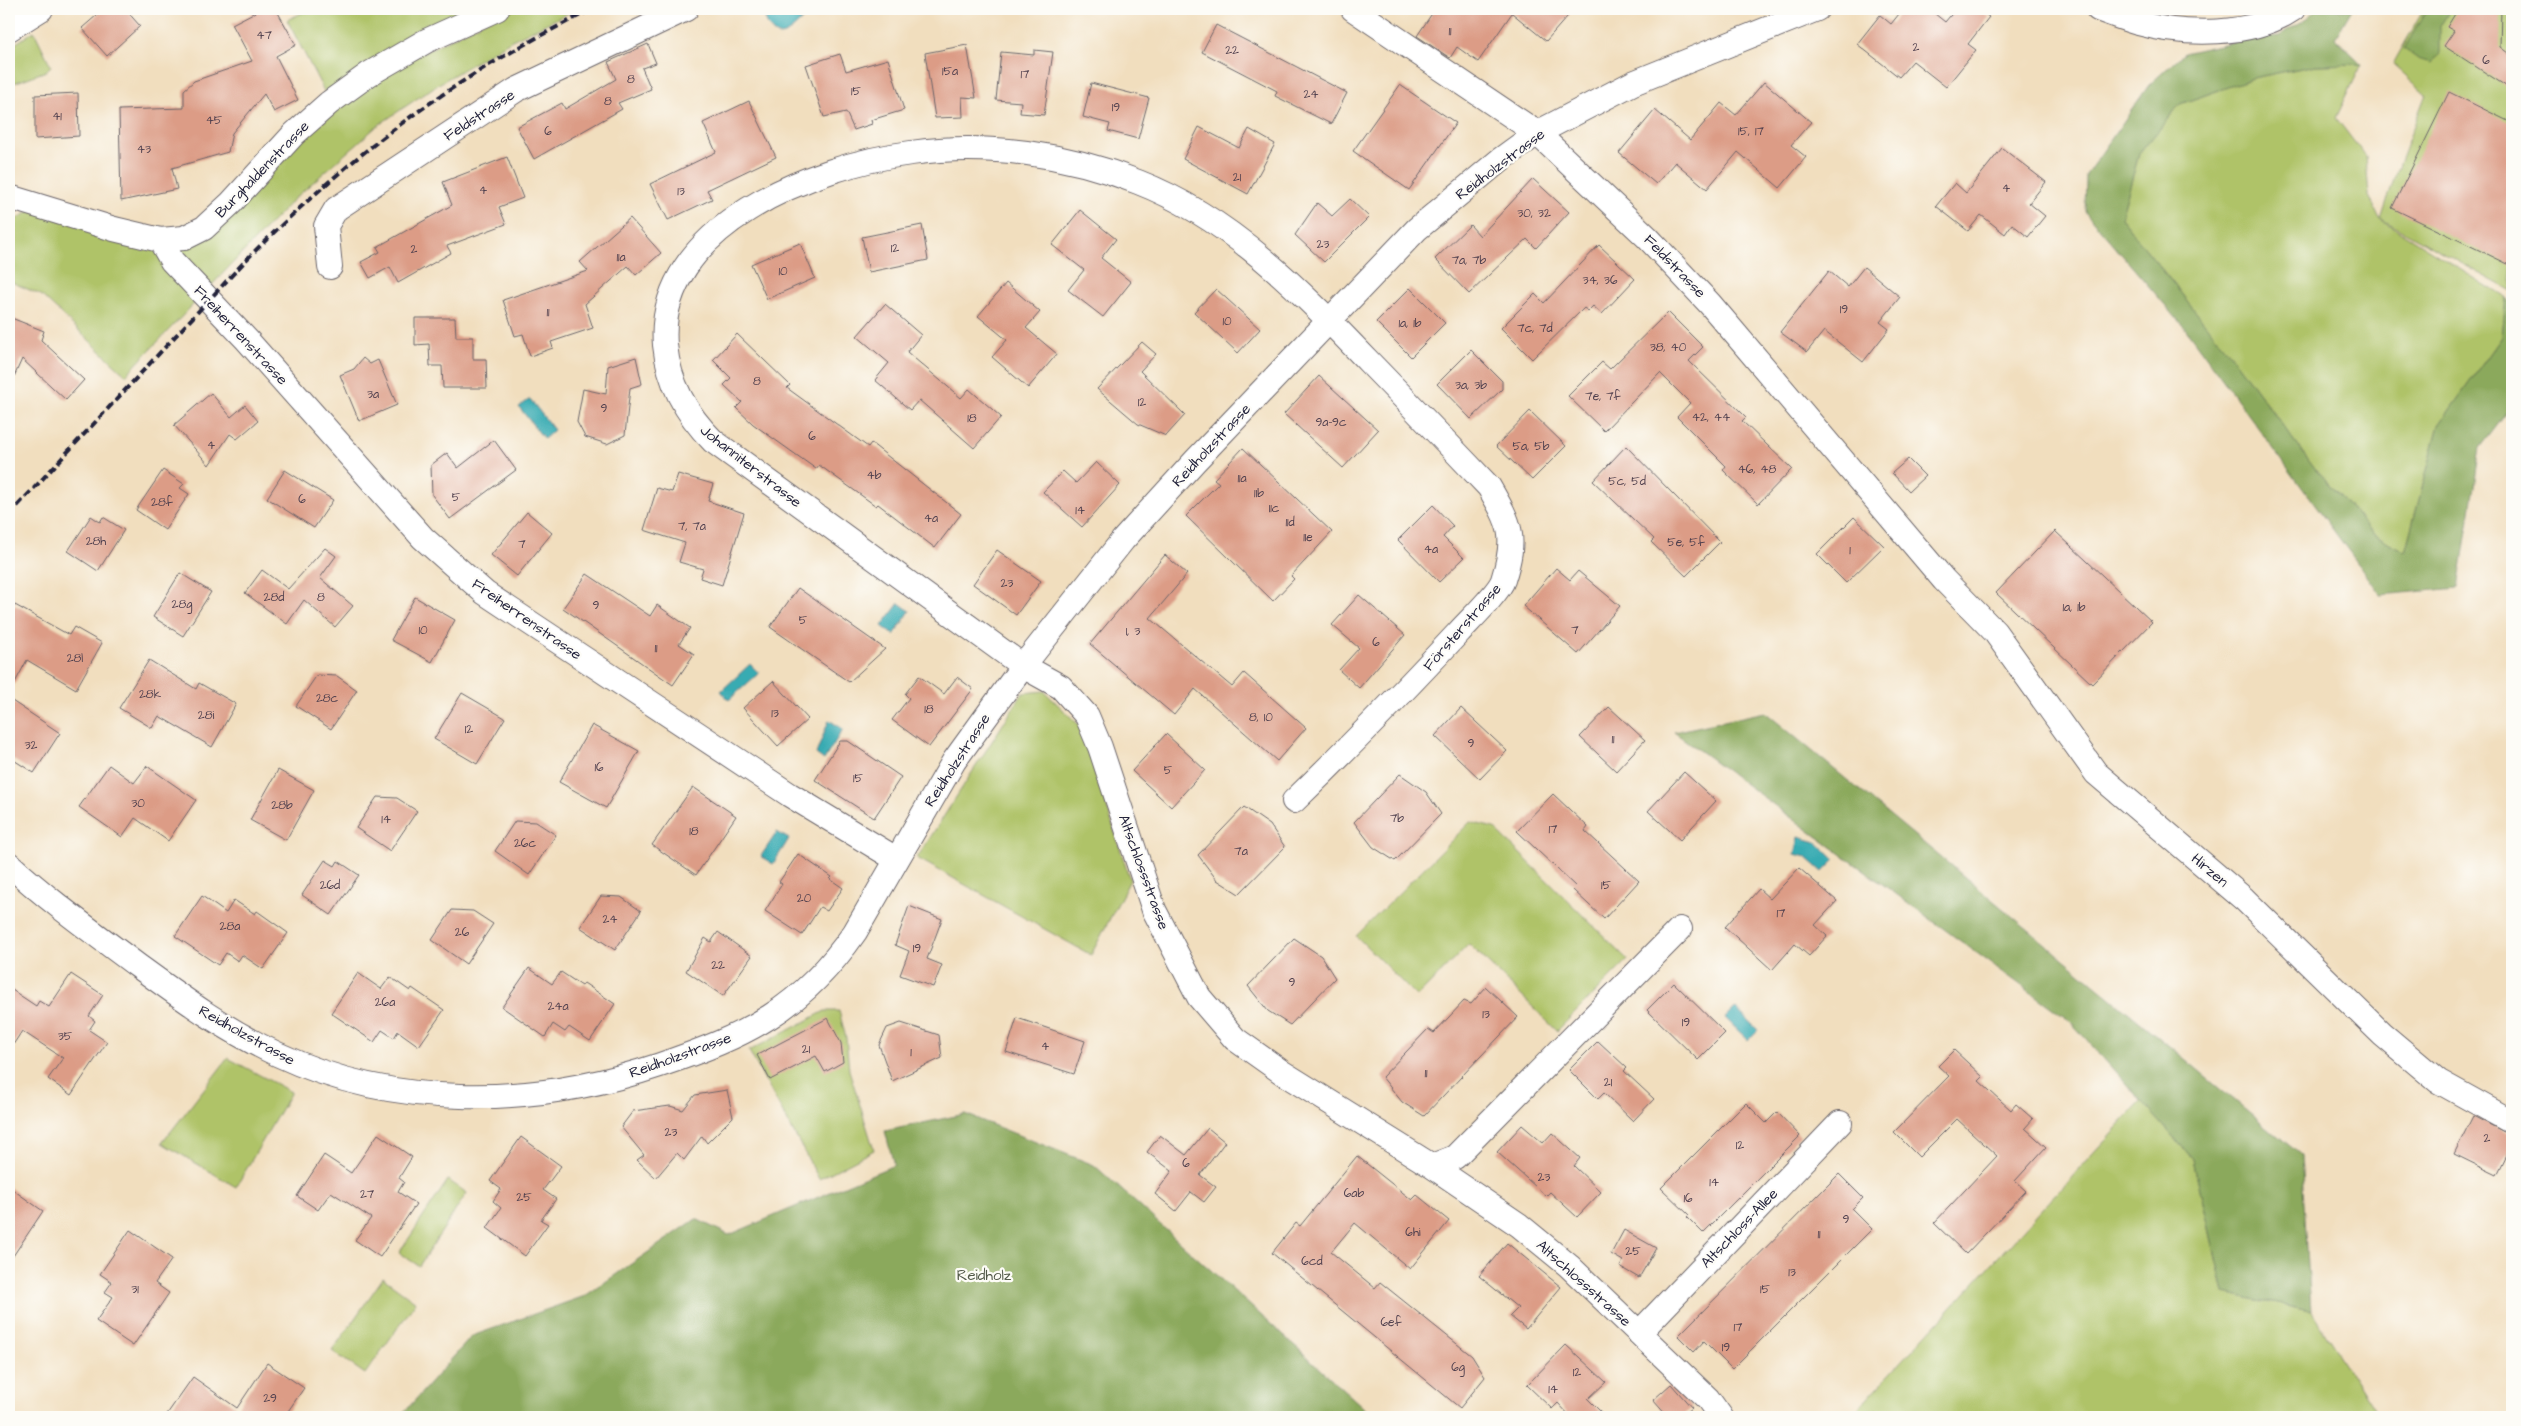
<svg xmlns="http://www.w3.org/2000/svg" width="2521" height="1426" viewBox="0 0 2521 1426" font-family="'Architects Daughter',sans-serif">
<rect width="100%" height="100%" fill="#fdfcf7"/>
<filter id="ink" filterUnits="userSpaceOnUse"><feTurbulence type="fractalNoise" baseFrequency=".02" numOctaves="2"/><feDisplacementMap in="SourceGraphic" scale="10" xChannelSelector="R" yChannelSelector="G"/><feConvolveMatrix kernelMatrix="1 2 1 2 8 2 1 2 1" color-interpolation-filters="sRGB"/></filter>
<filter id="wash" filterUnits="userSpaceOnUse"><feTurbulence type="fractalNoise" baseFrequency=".0096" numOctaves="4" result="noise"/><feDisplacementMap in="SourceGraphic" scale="20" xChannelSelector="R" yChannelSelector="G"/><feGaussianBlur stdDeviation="1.12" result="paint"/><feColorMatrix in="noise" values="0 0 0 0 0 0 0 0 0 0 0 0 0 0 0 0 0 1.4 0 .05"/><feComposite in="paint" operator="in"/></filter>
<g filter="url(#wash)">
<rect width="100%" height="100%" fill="#f1debe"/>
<path fill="#afc367" stroke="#687251" d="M310 9H477L327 97 287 20Z
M517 9H577L512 40 437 85 377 126 294 199 126 375 41 295 9 281V234L15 220 33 209 176 248 372 79 493 17Z
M2424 9H2512V291L2381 219 2399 164 2426 94 2393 64Z
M34 31 51 66 46 71 9 85V48Z
M2362 64 2336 118 2366 157 2369 196 2380 219 2506 298 2502 337 2439 425 2405 552 2374 534 2314 468 2235 361 2121 218 2139 154 2180 104 2253 78 2316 65Z
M1044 691 1082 728 1130 880 1091 955 917 858 1023 693Z
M1470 822 1494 828 1628 960 1557 1031 1469 944 1417 997 1356 936Z
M825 1011H839L846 1038 849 1070 874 1150 819 1179 749 1051Z
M228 1058 291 1092 236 1187 162 1143Z
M2142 1101 2193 1159 2224 1293 2311 1311 2379 1417H1923L1920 1410 1856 1411Z
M448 1180 467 1193 419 1266 399 1253Z
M383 1278 416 1302 365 1374 332 1351Z"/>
<path fill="#8ba95c" stroke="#56664c" d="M2317 9H2352L2335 38 2362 64 2316 65 2253 78 2180 104 2139 154 2121 218 2235 361 2314 468 2374 534 2405 552 2439 425 2502 337 2506 298 2512 304V406L2480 448 2458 588 2381 595 2184 327 2085 212 2086 175 2149 85 2184 53 2246 39 2279 36 2309 17Z
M2427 9H2451L2440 26V53L2431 63 2418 59 2404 49Z
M1765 712 2301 1155 2311 1311 2224 1293 2193 1159 2070 1021 1674 732Z
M965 1114 1094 1165 1374 1417H400L472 1336 585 1296 696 1219 729 1235 894 1165 885 1131Z"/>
<path fill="#38abb2" stroke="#2d6676" d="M771 9H806L808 14C795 26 776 52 765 18Z
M530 399 554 430 544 439 519 407Z
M899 603 910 611 894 635 882 626Z
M750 664 759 673 729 700 721 691Z
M829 720 843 729 824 760 816 754Z
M777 832 789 839 773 864 761 856Z
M1799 837 1816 842 1835 860 1823 872 1806 857 1795 854Z
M1735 1008 1758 1030 1748 1040 1725 1018Z"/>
<g id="blocks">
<path fill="#dc9c86" d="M104 9H125L140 26 107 56 82 28Z
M261 9H276L296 45 276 56 298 100 274 112 264 94 232 133 228 152 172 168 177 189 121 201 119 110 184 108V90L194 81 252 61 232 24Z
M1435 9H1574L1546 41 1512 13 1478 62 1457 47 1450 58 1417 36Z
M1903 9H1929L1945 22 1956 9H1978L1989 17 1968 44 1976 50 1946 87 1913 61 1899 77 1857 44 1880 15 1891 24Z
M2458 9H2501L2500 47 2512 56V90L2444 46 2454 31 2447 27Z
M1216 25 1347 93 1331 124 1275 96 1277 91 1202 52Z
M648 44 656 63 642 68 651 89 618 103 622 109 534 159 517 127 562 103 565 109 616 79 608 62Z
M967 45 976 98 962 97 963 117 935 118 925 53Z
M1034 50 1053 52 1044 115 1020 113 1021 102 996 100 1001 52 1034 55Z
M840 54 846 71 888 59 904 110 871 120 872 124 854 130 846 112 824 117 806 65Z
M1764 82 1811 122 1791 145 1806 157 1780 188 1738 152 1707 189 1675 162 1656 184 1619 153 1655 110 1690 140 1721 103 1736 115Z
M1091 83 1149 98 1138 139 1108 131 1110 124 1083 117Z
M1400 85 1456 123 1409 190 1353 151Z
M2449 92 2512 123V266L2392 208Z
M78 93 79 136 35 139V95Z
M749 101 776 157 707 190 712 199 668 220 650 184 716 152 703 123Z
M1199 127 1239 148 1249 129 1275 144 1248 194 1183 159Z
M2002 148 2046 182 2029 203 2045 216 2028 237 2012 224 2005 234 1981 215 1968 231 1936 206 1955 183 1966 193Z
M507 157 523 198 499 207 506 224 447 246 451 253 398 283 390 267 370 278 361 262 380 252 377 247 452 205 443 182Z
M1533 179 1569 212 1536 248 1527 239 1469 294 1435 259 1470 225 1480 236Z
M1350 199 1369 217 1324 262 1295 235 1317 203 1332 216Z
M1080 210 1116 239 1101 258 1131 282 1103 317 1068 290 1084 270 1052 245Z
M630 218 661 253 636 275 628 266 585 304 593 328 551 342 553 348 530 356 523 334 515 336 503 300 588 271 580 262Z
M922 225 928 260 869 272 862 237Z
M800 243 815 278 767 299 751 264Z
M1599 245 1635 279 1602 314 1593 306 1588 311 1584 308 1532 359 1501 328 1535 294 1544 303Z
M1864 267 1900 297 1880 322 1889 329 1863 362 1824 331 1807 352 1780 332 1829 271 1848 287Z
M1006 283 1040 312 1026 328 1057 354 1028 388 992 357 1007 340 978 316Z
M1410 288 1445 323 1411 357 1376 322Z
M1216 289 1260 329 1238 353 1194 312Z
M885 304 921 335 907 352 961 398 969 389 1001 417 974 448 919 400 910 410 875 380 889 363 857 336Z
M1668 312 1703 347 1689 361 1746 417 1742 421 1792 469 1758 504 1723 470 1726 466 1677 417 1690 403 1660 373 1604 431 1568 396 1602 362 1610 369Z
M9 317 44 331 41 340 84 380 66 400 22 359 9 388Z
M415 318H455L456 337H473V359H486L487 388H443L442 366H430L429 344 415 345Z
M737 334 790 385 787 388 868 447 871 443 961 514 935 548 878 504 876 506 819 465 816 469 753 424 736 408 742 402 724 385 731 378 713 360Z
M1142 342 1156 354 1140 371 1185 415 1166 436 1138 424 1097 389Z
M1471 350 1502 381V389L1471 419 1437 384Z
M636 357 642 384 630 388 625 435 607 444 585 437 577 422 583 389 606 394 608 366Z
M363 358 370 364 378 360 397 405 359 421 340 375 354 369Z
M1319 376 1378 430 1343 468 1284 414Z
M211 393 231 417 245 405 258 421 237 439 230 434 209 465 174 425Z
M1530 411 1566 446 1532 480 1496 446Z
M494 440 516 470 450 519 432 495 431 465 447 453 458 468Z
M1626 446 1720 542 1686 576 1651 542 1654 539 1593 481Z
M1243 448 1332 532 1291 576 1294 579 1273 601 1186 516 1219 483 1214 479Z
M1908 459 1925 476 1909 491 1892 473Z
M1096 462 1120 485 1082 527 1043 492 1063 471 1076 483Z
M163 470 184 484 180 488 189 494 165 530 136 510Z
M285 470 333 500 314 528 267 498Z
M678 474 713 484 708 501 744 513 722 585 700 578 703 569 679 562 685 543 644 530 657 488 672 492Z
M1433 505 1453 526 1443 537 1464 558 1439 582 1398 540Z
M527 512 552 533 517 576 491 555Z
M91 516 100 522 103 517 124 530 98 571 68 551Z
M1854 517 1884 546 1846 583 1817 554Z
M2055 531 2152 622 2092 684 1996 593Z
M325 548 336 556 320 578 353 606 335 627 304 600 287 624 245 593 262 570 288 589Z
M997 550 1041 581 1016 615 973 584Z
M1165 555 1187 574 1150 618 1232 687 1244 673 1306 728 1277 761 1195 689 1174 715 1090 644Z
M1556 568 1570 580 1578 571 1620 606 1578 654 1523 606Z
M180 573 211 592 183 636 153 617Z
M587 574 650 616 657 605 690 628 679 644 694 654 673 685 563 608Z
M798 588 885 649 849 682 770 627Z
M1359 595 1405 635 1359 688 1339 670 1359 648 1332 625Z
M415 597 455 620 432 662 391 640Z
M15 605 69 635 74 627 102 643 76 689 27 660 9 694V616Z
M149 660 196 689 199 683 236 704 212 747 159 716 152 728 119 708Z
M317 675 337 676 357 690 331 729 296 706Z
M919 676 944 694 957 677 973 689 929 747 892 720 909 698 905 694Z
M773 681 808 719 778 746 743 708Z
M462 693 505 718 477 764 434 739Z
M9 699 60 733 34 773 9 757Z
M1609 707 1645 740 1616 771 1580 737Z
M1461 708 1507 751 1480 779 1435 736Z
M592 725 639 751 606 808 559 782Z
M1166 734 1205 770 1171 807 1132 771Z
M840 741H848L901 777 874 818 815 780Z
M109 765 134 783 147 766 196 800 168 841 135 818 122 837 79 807Z
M278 770 314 790 286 840 250 820Z
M1684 772 1716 801 1680 840 1648 811Z
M1400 774 1426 792 1441 814 1395 861 1373 847 1354 822Z
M693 787 736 816 696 875 652 845Z
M1553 794 1588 827 1585 831 1639 881 1604 919 1573 890 1576 887 1517 831Z
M377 797 397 798 417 811 390 851 356 828Z
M1244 807 1270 825 1285 847 1239 894 1217 880 1198 855Z
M515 821 536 822 556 835 529 875 495 851Z
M798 854 832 877 830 879 843 888 827 911 820 907 802 935 765 911 782 884 779 882Z
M325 860 335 866 338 861 359 875 331 915 302 895Z
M1799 868 1837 901 1815 925 1827 936 1809 956 1795 944 1772 970 1725 927 1759 889 1770 899Z
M202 896 226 913 234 900 255 914 257 911 288 933 263 969 242 955 238 961 226 953 218 965 175 936Z
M601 896 621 897 641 911 615 950 580 927Z
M909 906 942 919 927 959 942 965 933 987 900 975 909 951 895 945Z
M452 910 473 911 493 924 466 964 432 940Z
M718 932 752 956 723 996 686 971 705 938 711 942Z
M1294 938 1321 956 1335 978 1290 1025 1268 1011 1248 986Z
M529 968 552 984 561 972 582 986 584 983 615 1004 590 1041 569 1027 565 1032 553 1024 545 1037 502 1007Z
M358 973 381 989 390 977 410 991 412 988 444 1010 419 1046 398 1031 394 1038 382 1030 374 1042 331 1013Z
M71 974 103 995 89 1016 95 1021 89 1030 107 1042 71 1095 48 1079 63 1058 22 1031 9 1051V988L36 1006 39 1001 49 1007Z
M1674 983 1725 1033 1698 1060 1647 1010Z
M1486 987 1518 1017 1424 1116 1402 1102 1382 1077 1428 1029 1434 1033 1464 1001 1471 1004Z
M828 1018 841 1043 843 1062 825 1072 816 1056 770 1080 757 1055Z
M1017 1018 1085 1041 1074 1074 1006 1052Z
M901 1023 939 1035 942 1058 892 1081 879 1045 887 1028Z
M1598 1041 1627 1068 1624 1071 1654 1099 1633 1121 1604 1093 1598 1099 1569 1070Z
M1954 1050 1983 1077 1979 1081 2011 1110 2016 1104 2033 1119 2025 1128 2046 1147 2015 1181 2026 1191 1966 1254 1934 1223 1997 1156 1957 1119 1919 1157 1894 1132 1949 1076 1938 1066Z
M727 1090 733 1117 707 1143 702 1136 684 1160 677 1153 656 1178 637 1160 644 1155 621 1127 633 1111 670 1106 683 1110 695 1095Z
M1746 1103 1766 1123 1777 1112 1800 1136 1703 1233 1687 1217 1689 1215 1661 1188Z
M2473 1116 2512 1136V1144L2497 1175 2454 1154Z
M1522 1125 1543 1143 1552 1133 1580 1158 1574 1166 1601 1192 1577 1217 1550 1192 1546 1196 1497 1152Z
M1208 1128 1225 1142 1200 1175 1216 1187 1204 1202 1191 1192 1176 1211 1155 1194 1172 1171 1147 1152 1160 1135 1186 1155Z
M378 1134 412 1157 399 1178 404 1182 398 1192 416 1204 380 1257 355 1240 371 1218 331 1192 318 1210 297 1196 324 1155 351 1173Z
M521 1137 561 1166 543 1190 556 1199 541 1220 548 1224 525 1256 487 1228 501 1208 493 1201 501 1189 490 1181Z
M1357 1156 1412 1200 1417 1195 1449 1221 1410 1269 1355 1223 1331 1252 1375 1288 1380 1282 1472 1356 1485 1377 1460 1408 1272 1253 1296 1223 1300 1226Z
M1839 1174 1863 1198 1852 1209 1872 1229 1732 1369 1704 1341 1694 1352 1678 1336Z
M9 1187 43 1211 9 1262Z
M130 1230 172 1259 155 1283 169 1293 133 1346 96 1321 113 1297 105 1292 112 1282 100 1274Z
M1624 1230 1656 1248 1639 1278 1620 1267 1623 1261 1611 1254Z
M1507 1243 1561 1287 1526 1329 1510 1316 1518 1308 1479 1276Z
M1566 1345 1606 1382 1588 1399 1606 1417H1571L1558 1403 1552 1409 1527 1385Z
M267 1363 304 1388 284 1417H165L193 1377 237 1408Z
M1671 1384 1692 1408 1681 1417H1668L1653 1400Z"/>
</g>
</g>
<g filter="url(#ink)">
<use href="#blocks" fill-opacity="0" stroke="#6a6469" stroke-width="1"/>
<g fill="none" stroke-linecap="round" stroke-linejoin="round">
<g stroke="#6a6469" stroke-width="26">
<path id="street" d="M1353 9 1537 133 1647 237 1710 304 1944 580 1995 632 2096 773 2244 899 2382 1034 2438 1081 2512 1122
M2098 9C2111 14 2125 19 2138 23 2185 36 2252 37 2293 9
M9 29 41 9
M9 197 114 229 160 240 184 238 204 228 231 203 294 134 329 103 369 74 426 41 497 9
M160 240 172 261 247 340 423 538 485 593 790 795 896 859
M330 267 326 226 336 209 516 90 686 9
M1294 801C1351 746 1405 690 1459 632 1469 621 1499 592 1503 580 1517 536 1511 525 1489 487 1449 445 1409 403 1369 362 1301 291 1231 218 1138 182 1067 154 987 142 911 153 815 165 655 227 665 345 669 384 686 414 713 441L1023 666 1061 687 1087 716 1100 747 1154 910 1199 997 1235 1039 1283 1073 1432 1166 1519 1225 1569 1266 1708 1399 1721 1417
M9 864C49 901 94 933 138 966 182 998 227 1031 277 1054 396 1110 536 1107 660 1065 746 1036 802 1009 855 932L954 761 1023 666 1123 540 1195 461 1417 229 1500 160 1537 133 1633 83 1817 9
M1432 1166 1455 1157 1680 929
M1639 1333 1840 1123"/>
</g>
<use href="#street" stroke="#fff" stroke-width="24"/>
<path stroke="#22223b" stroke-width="4" stroke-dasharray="8 4" stroke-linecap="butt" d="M9 515 247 259C354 151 456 75 593 9"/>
</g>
</g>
<g text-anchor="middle" stroke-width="4.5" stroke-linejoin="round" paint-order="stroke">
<g font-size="12" fill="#50404e">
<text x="1450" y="35">11</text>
<text x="264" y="39">47</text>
<text x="1916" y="51">2</text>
<text x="1232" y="54">22</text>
<text x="2486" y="64">6</text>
<text x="950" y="75">15a</text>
<text x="1025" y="78">17</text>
<text x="631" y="83">8</text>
<text x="856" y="95">15</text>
<text x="1311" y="98">24</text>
<text x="608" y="105">8</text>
<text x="1116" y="111">19</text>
<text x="57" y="120">41</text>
<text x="214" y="124">45</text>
<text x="548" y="135">6</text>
<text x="1751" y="135">15, 17</text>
<text x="144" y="153">43</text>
<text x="1237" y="181">21</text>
<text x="2006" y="192">4</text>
<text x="483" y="194">4</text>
<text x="681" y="195">13</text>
<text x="1534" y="217">30, 32</text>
<text x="1323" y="248">23</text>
<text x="895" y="252">12</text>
<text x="414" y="253">2</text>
<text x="621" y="261">11a</text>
<text x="1469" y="264">7a, 7b</text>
<text x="783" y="275">10</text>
<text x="1600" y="284">34, 36</text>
<text x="1844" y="313">19</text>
<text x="548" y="316">11</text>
<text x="1227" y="325">10</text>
<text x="1410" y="327">1a, 1b</text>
<text x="1535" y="332">7c, 7d</text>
<text x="1668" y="351">38, 40</text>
<text x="757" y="385">8</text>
<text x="1471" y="389">3a, 3b</text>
<text x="373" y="398">3a</text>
<text x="1603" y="400">7e, 7f</text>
<text x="1142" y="406">12</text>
<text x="604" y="412">9</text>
<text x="1711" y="421">42, 44</text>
<text x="972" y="422">18</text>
<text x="1331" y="426">9a-9c</text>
<text x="812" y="440">6</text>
<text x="211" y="449">4</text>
<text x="1531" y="450">5a, 5b</text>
<text x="1757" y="473">46, 48</text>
<text x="874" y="479">4b</text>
<text x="1242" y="482">11a</text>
<text x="1627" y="485">5c, 5d</text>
<text x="1259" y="497">11b</text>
<text x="456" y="501">5</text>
<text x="302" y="503">6</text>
<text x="162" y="506">28f</text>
<text x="1274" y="512">11c</text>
<text x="1080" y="514">14</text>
<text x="931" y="522">4a</text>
<text x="1290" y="526">11d</text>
<text x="692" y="530">7, 7a</text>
<text x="1308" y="541">11e</text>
<text x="96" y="545">28h</text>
<text x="1686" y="546">5e, 5f</text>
<text x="522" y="548">7</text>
<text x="1431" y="553">4a</text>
<text x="1850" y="554">1</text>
<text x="1007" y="587">23</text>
<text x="274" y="601">28d</text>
<text x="321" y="601">8</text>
<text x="182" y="608">28g</text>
<text x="596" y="609">9</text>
<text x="2074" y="611">1a, 1b</text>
<text x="803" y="624">5</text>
<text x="423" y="634">10</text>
<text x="1575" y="634">7</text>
<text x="1133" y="635">1, 3</text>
<text x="1376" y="646">6</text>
<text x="656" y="652">11</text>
<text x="75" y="662">28l</text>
<text x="150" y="698">28k</text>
<text x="327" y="702">28c</text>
<text x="929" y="713">18</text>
<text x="775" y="717">13</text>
<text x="206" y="719">28i</text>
<text x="1261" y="721">8, 10</text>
<text x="469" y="733">12</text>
<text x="1613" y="743">11</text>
<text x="1471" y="747">9</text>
<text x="31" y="749">32</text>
<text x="599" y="771">16</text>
<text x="1168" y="774">5</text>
<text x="858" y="782">15</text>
<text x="138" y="807">30</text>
<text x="282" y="809">28b</text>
<text x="1397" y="822">7b</text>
<text x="386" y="823">14</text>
<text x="1553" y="833">17</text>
<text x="694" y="835">18</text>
<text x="525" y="847">26c</text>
<text x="1241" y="855">7a</text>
<text x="330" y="889">26d</text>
<text x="1606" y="889">15</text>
<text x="804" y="902">20</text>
<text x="1781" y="917">17</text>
<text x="610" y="923">24</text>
<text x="230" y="930">28a</text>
<text x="462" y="936">26</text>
<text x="917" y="952">19</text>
<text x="718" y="969">22</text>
<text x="1292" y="986">9</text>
<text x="385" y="1006">26a</text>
<text x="558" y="1010">24a</text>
<text x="1486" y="1018">13</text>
<text x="1686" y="1026">19</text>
<text x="65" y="1040">35</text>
<text x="1045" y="1050">4</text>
<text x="806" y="1053">21</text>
<text x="911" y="1056">1</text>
<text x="1426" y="1077">11</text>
<text x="1608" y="1086">21</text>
<text x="671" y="1136">23</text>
<text x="2487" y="1142">2</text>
<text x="1740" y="1149">12</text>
<text x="1186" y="1167">6</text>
<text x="1544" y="1181">23</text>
<text x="1714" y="1186">14</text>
<text x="1354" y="1197">6ab</text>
<text x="367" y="1198">27</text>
<text x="524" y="1201">25</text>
<text x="1688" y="1202">16</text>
<text x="1846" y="1223">9</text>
<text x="1413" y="1236">6hi</text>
<text x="1819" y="1238">11</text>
<text x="1633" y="1255">25</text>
<text x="1312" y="1265">6cd</text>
<text x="1792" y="1276">13</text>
<text x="135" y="1293">31</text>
<text x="1765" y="1293">15</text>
<text x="1391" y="1326">6ef</text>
<text x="1738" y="1331">17</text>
<text x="1726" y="1351">19</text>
<text x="1458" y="1371">6g</text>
<text x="1577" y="1376">12</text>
<text x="1553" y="1393">14</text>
<text x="270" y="1402">29</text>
</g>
<g font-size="15" fill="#22223b" stroke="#fdfcf7">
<text transform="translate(479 115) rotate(-33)" y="5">Feldstrasse</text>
<text transform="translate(1500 164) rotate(-37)" y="5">Reidholzstrasse</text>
<text transform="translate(262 169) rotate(-46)" y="5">Burghaldenstrasse</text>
<text transform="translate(1675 266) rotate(46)" y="5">Feldstrasse</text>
<text transform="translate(241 335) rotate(47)" y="5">Freiherrenstrasse</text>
<text transform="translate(1211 445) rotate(-47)" y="5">Reidholzstrasse</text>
<text transform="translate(751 466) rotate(38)" y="5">Johanniterstrasse</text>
<text transform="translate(527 619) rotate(35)" y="5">Freiherrenstrasse</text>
<text transform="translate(1462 627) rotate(-49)" y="5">Försterstrasse</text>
<text transform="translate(957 760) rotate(-57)" y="5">Reidholzstrasse</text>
<text transform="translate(2210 870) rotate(40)" y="5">Hirzen</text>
<text transform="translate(1144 872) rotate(70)" y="5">Altschlossstrasse</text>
<text transform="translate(247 1035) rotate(29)" y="5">Reidholzstrasse</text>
<text transform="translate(680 1055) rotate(-20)" y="5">Reidholzstrasse</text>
<text transform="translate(1739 1228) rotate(-46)" y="5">Altschloss-Allee</text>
<text transform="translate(1584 1283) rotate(42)" y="5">Altschlossstrasse</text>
</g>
<g font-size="15" fill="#535a4a" stroke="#fdfcf7">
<text x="984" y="1280">Reidholz</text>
</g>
</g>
<rect width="2521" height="1426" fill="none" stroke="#fdfcf7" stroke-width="30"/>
</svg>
